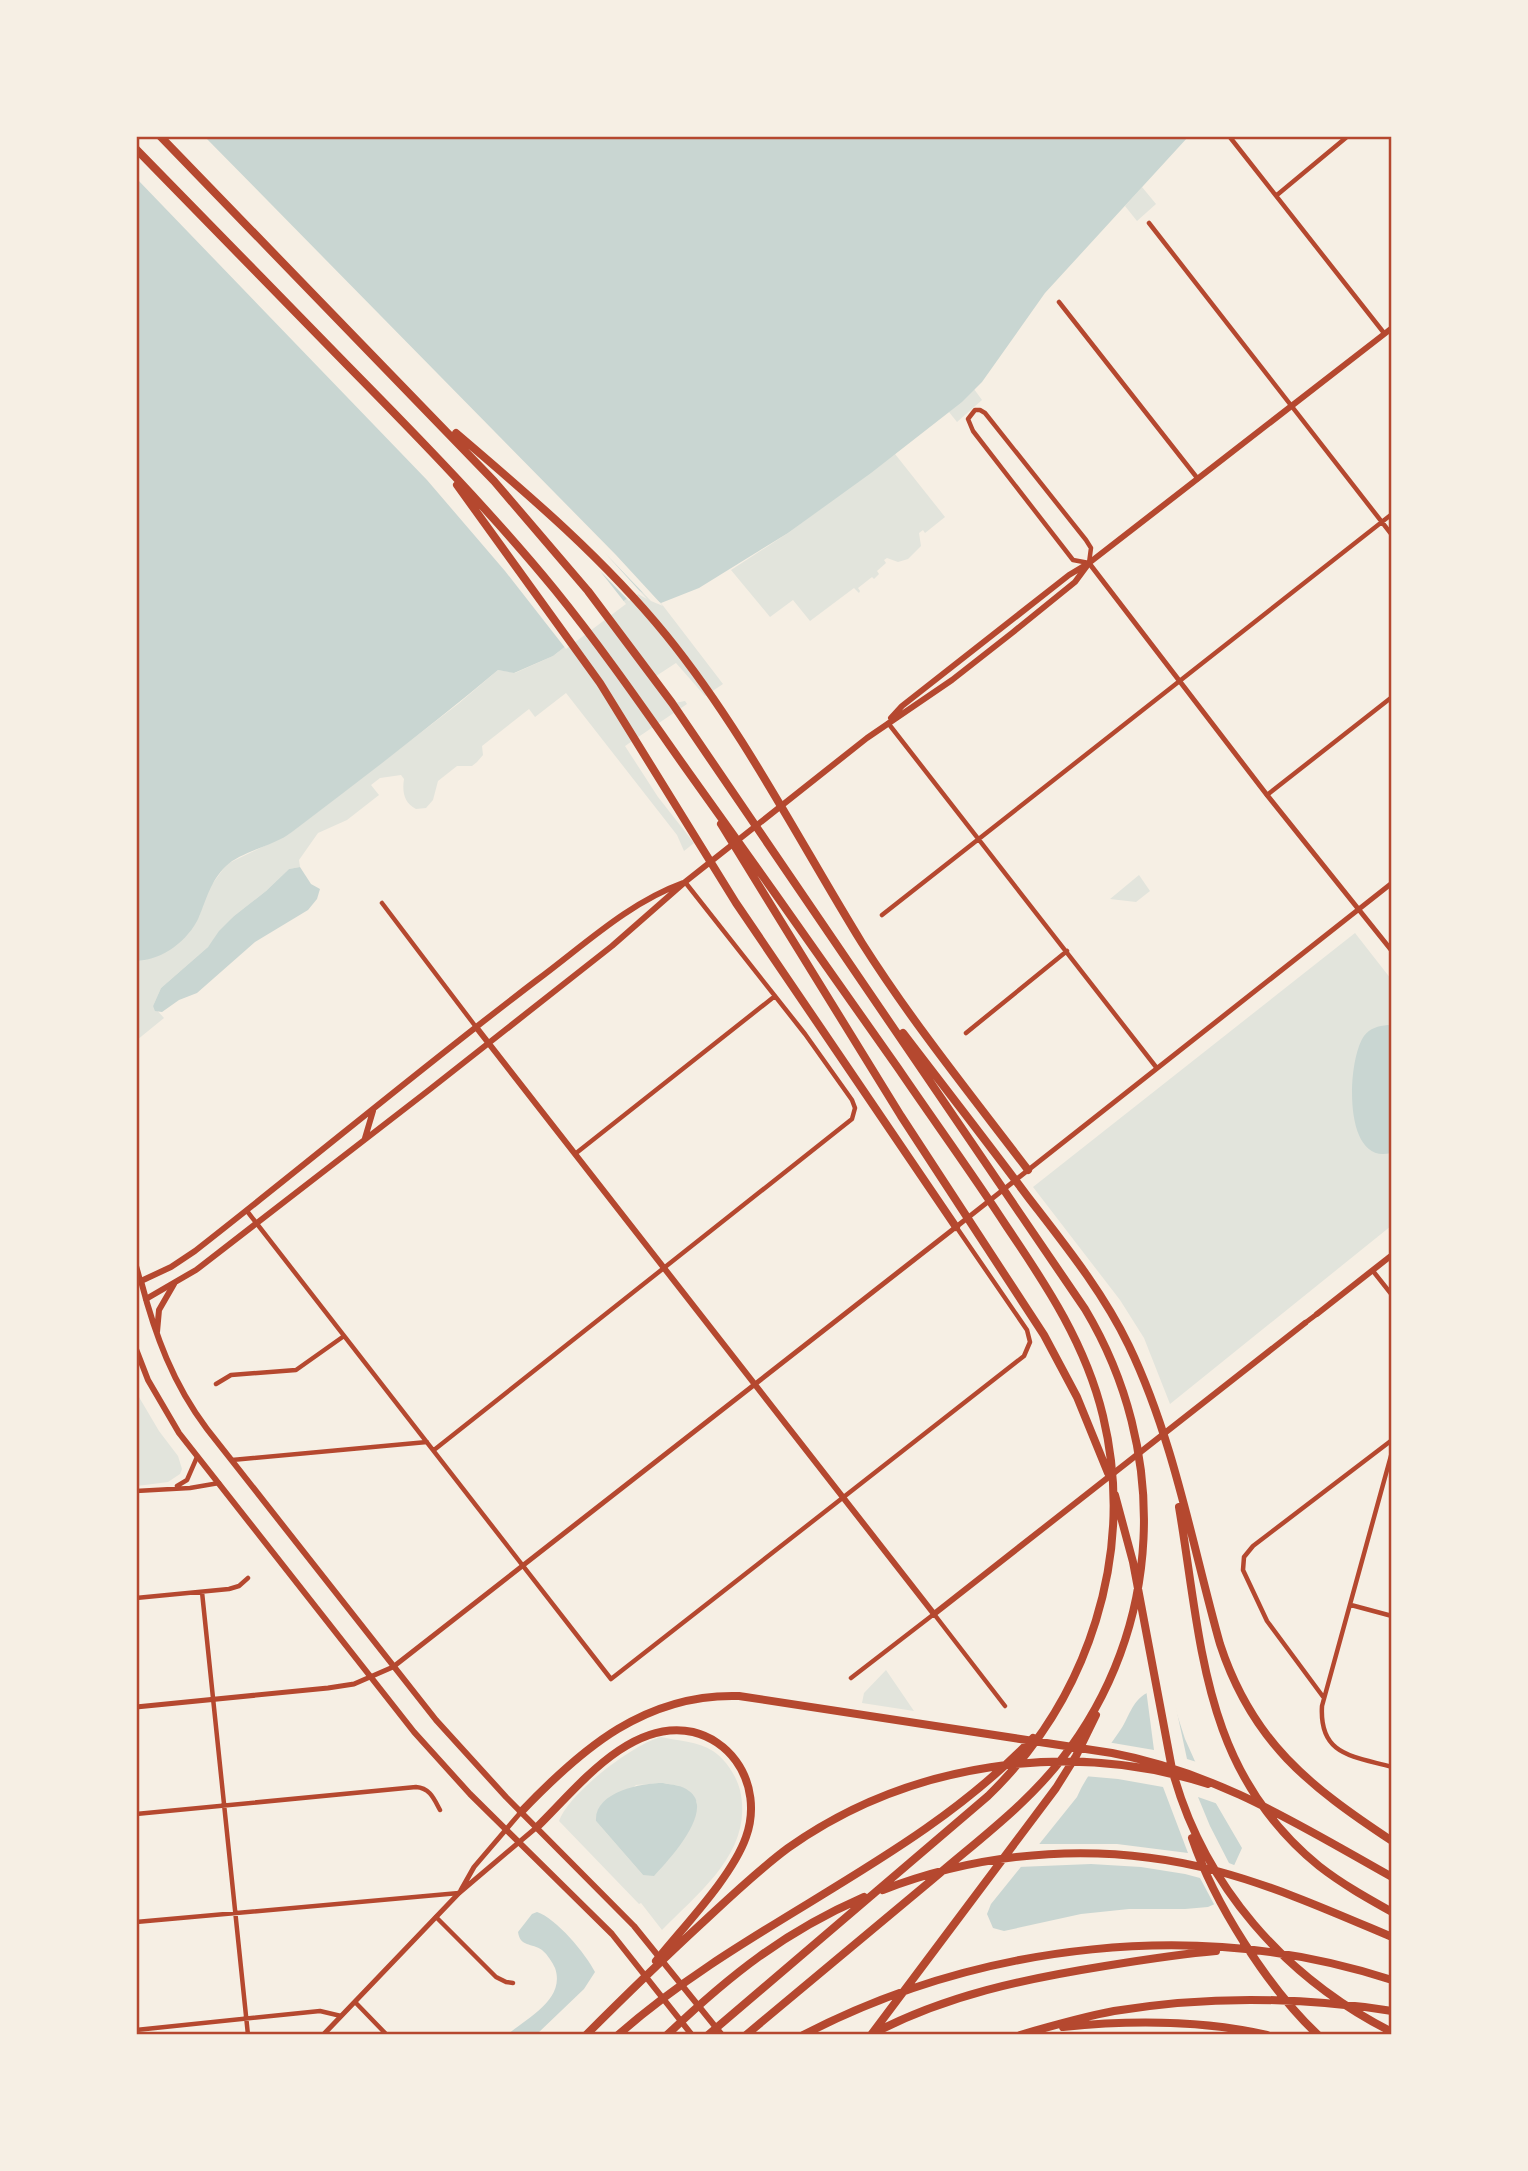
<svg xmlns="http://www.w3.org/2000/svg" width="1528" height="2171" viewBox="0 0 1528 2171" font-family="Arial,sans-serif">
<rect width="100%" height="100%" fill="#f6efe4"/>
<path fill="#e2e4dc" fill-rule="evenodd" d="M1142 187 1156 204 1137 221 1125 206Z
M974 389 982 400 957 422 949 412Z
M895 454 945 517 925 533 923 530 919 533 921 546 908 559 898 562 887 558 884 560 886 563 877 571 879 574 874 579 872 577 858 588 860 591 859 593 854 588 810 621 793 600 770 617 731 570 788 533Z
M638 590 661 603 723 684 705 696 676 663 653 678 675 703 685 701 687 704 625 746 658 797 694 843 684 851 677 835 566 693 535 717 529 709 482 746 483 755 477 762 472 766H457L438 781 433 800 426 808 416 809C404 803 402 792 404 779L401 775 380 778 371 785 379 795 347 820 318 833 299 860 300 867 289 869 266 891 234 916 208 947 161 988 153 1006 164 1018 137 1040V961L146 960 199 917 207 891 227 864 289 834 458 704 498 670 515 673 553 656Z
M1139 875 1150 891 1136 902 1110 899Z
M1355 933 1391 979V1226L1170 1404 1144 1338 1120 1300 1033 1187Z
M136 1392 159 1431 178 1456 182 1469 180 1474 168 1482 137 1486Z
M886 1670 914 1711 862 1703 864 1693Z
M661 1737C677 1741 698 1741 713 1751 726 1760 736 1775 740 1790 754 1851 700 1891 662 1930L641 1903 639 1904 559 1821C568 1794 633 1744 661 1737ZM663 1783 679 1786 697 1802C697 1836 666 1854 643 1875L596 1821 636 1785Z"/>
<path fill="#c9d6d2" d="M137 137H1188L1045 293 982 382 962 402 871 473 788 533 699 588 661 603 638 590 553 656 514 673 498 670C431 726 362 779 292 832 274 846 242 851 226 866 210 882 207 898 199 917 188 941 162 960 137 961Z
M300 867 311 884 320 889 317 899 308 910 255 942 197 993 179 1000 162 1012 155 1011 153 1006 161 988 208 947 219 931 234 916 266 891 289 869Z
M1388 1025 1392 1026 1391 1153C1342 1166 1347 1060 1364 1036 1370 1028 1378 1026 1388 1025Z
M1147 1693 1176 1711 1185 1739 1207 1788 1242 1848 1217 1903 1208 1907 1185 1909H1129L1081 1914 1004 1931 993 1928 987 1914 991 1904 1077 1797C1087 1774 1104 1754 1119 1732 1129 1719 1131 1701 1147 1693Z
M663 1783C672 1785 682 1785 689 1791 716 1810 668 1861 654 1876L643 1875 596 1821C594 1792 641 1783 663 1783Z
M537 1912C556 1918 586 1954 595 1972L584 1989 537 2034H508C527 2018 566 1999 555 1968 552 1962 548 1955 542 1950 532 1943 520 1947 518 1932L532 1914Z"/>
<path fill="#f6efe4" d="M137 137H205L616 555 663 606 651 601 605 553 647 599 638 594 629 601 600 571 626 604 566 649 505 571 427 480 137 179Z
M1152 1688 1166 1693 1175 1703 1187 1759 1200 1763 1221 1805 1198 1797 1210 1826 1229 1863 1239 1867 1230 1895 1216 1908 1200 1878 1185 1874 1141 1867 1091 1864 1018 1867 1036 1844H1117L1188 1853 1163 1787 1118 1779 1084 1776 1107 1742 1154 1750 1146 1689Z"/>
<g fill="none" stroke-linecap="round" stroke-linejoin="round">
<path stroke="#b5482f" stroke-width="4.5" d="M1229 136 1384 333
M1277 195 1348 136
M1149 223 1392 535
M1059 302 1198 479
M975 410H980L985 413 1086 540 1091 548 1089 563 1073 560 973 431 968 419Z
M888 723 1156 1067
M1267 795 1392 697
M382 903 476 1027
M882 915 1392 514
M966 1033 1067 951
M575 1154 775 996
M247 1211 611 1679 1024 1356 1030 1342 1027 1330 957 1228
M136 1263 141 1281
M1373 1271 1392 1295
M216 1384 231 1375 296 1370 344 1336
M434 1450 852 1119 855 1108 852 1100 805 1034 685 882
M1392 1452 1322 1706C1319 1756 1353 1756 1392 1767
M232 1460 427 1442
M177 1486 187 1480 197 1457
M136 1491 190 1488 219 1483
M202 1592 248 2035
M136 1598 229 1589 239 1586 248 1578
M1351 1605 1392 1616
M851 1678 934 1614 1005 1706
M1324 1698 1267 1621 1243 1570 1244 1557 1253 1546 1392 1440
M136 1814 416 1787C430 1788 434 1799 440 1810
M436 1917 496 1977 506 1982 513 1983
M136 1922 459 1893
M355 2002 387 2035
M136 2030 320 2011 341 2016"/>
<path stroke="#b5482f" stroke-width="5" d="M1089 563 1267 795 1392 951
M1305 1323 1317 1314
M136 1707 328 1688 354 1684 393 1667 956 1227 1392 883
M461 1890 474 1867 521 1812
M323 2035 459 1893 537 1827"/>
<path stroke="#b5482f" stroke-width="6" d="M891 718 902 706 1069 575 1089 563 1392 328
M476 1027 934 1614 1305 1323
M365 1138 373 1111
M141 1281 171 1267 195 1251C309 1162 421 1068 537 980 583 946 628 903 683 883
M146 1299 196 1270 429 1090 612 946 685 882 867 738 952 680 1012 633 1075 582 1089 563
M1317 1314 1392 1255"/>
<path stroke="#b5482f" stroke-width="6" d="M136 1283 141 1281C155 1335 173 1384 207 1429L436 1720 506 1797 634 1926 722 2035
M157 1332 159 1310 174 1284
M136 1349 148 1380 179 1433 414 1732 470 1794 612 1934 692 2035"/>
<path stroke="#b5482f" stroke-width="8" d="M160 136 494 481 588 591 672 703 1085 1309C1170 1451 1164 1629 1061 1760 1025 1806 977 1841 933 1879 871 1931 809 1983 746 2035
M136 149C207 221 278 294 349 367 420 439 491 512 555 590 602 648 644 709 687 770 758 869 828 968 898 1068 934 1121 972 1173 1007 1227 1047 1286 1086 1345 1103 1416 1136 1554 1089 1698 988 1796L708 2035
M456 433C530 496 604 559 666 635 743 730 798 839 862 943 912 1022 971 1095 1028 1170
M457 485 600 683 736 903 956 1227
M721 824 901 1116 1044 1335 1077 1397 1108 1473
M903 1033C945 1088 987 1142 1028 1197 1065 1245 1103 1292 1129 1346 1174 1440 1192 1544 1220 1644 1252 1742 1309 1786 1392 1841
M1115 1495 1133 1562 1172 1769C1203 1885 1285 1978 1392 2032
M1179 1507C1202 1643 1202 1771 1319 1866 1342 1884 1367 1898 1392 1912
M521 1812C582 1748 646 1693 739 1696L1112 1753C1218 1773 1299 1825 1392 1877
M537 1827C577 1788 630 1718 693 1732 710 1736 726 1747 736 1761 752 1783 755 1812 746 1837 732 1877 683 1927 656 1961
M1192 1838C1214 1903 1268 1988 1318 2035
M883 1890C989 1849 1107 1842 1217 1871 1277 1887 1335 1913 1392 1937
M1063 2027C1132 2020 1200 2020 1267 2035
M874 2033C947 1995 1024 1979 1105 1966 1142 1960 1179 1954 1216 1951
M586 2035C624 1997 662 1960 701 1924 729 1898 757 1871 788 1848 908 1763 1068 1739 1208 1784
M618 2035C747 1921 914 1863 1033 1738
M667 2035C730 1975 784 1932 864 1897
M803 2035C981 1943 1200 1917 1392 1980
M871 2035 1056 1788 1076 1756 1096 1715
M1020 2035C1051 2026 1082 2017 1114 2011 1204 1996 1301 1997 1392 2011"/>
</g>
<rect width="1528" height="2171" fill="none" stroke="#f6efe4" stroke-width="276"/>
<rect x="138" y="138" width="1252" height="1895" fill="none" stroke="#b5482f" stroke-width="2.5"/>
</svg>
